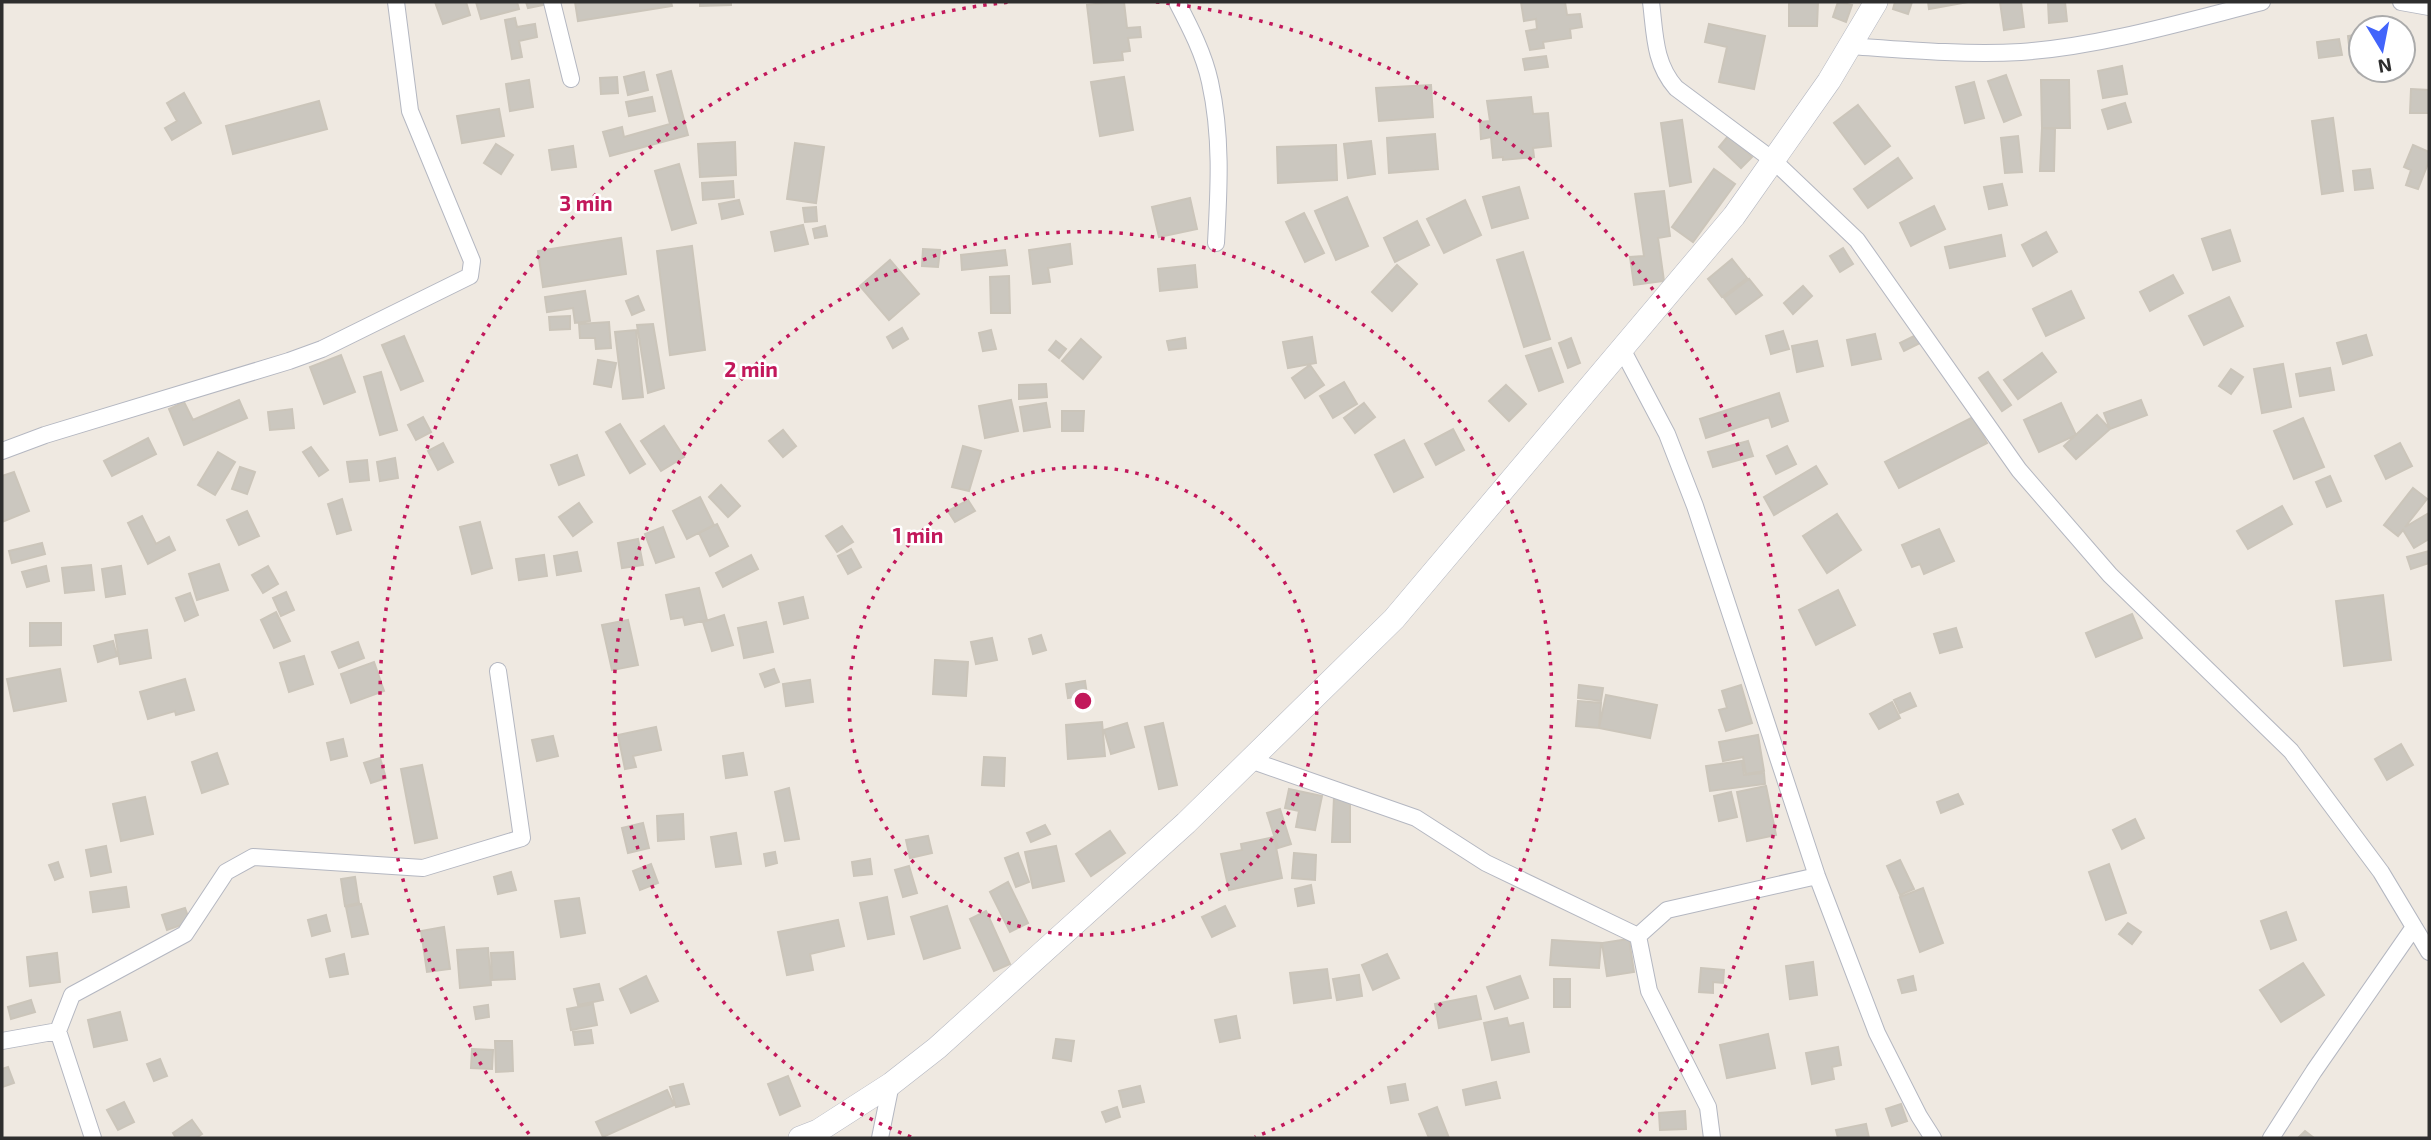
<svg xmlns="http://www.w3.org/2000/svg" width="2431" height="1140" viewBox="0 0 2431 1140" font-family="'Exo 2',sans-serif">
<rect width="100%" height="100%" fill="#efe9e1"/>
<path fill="#cbc7bf" stroke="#cbc5ba" stroke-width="2" d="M435 2H466L470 15 443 24Z
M476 2H517L519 9 481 19Z
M526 2H547L548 4 528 8Z
M575 2H671L672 6 578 21Z
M700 2H731V5L700 6Z
M1114 2H1124L1127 28 1140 27 1141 37 1128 38 1130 51 1122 52 1123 60 1094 63 1087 5Z
M1521 2H1565L1567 15 1580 14 1582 27 1570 29 1571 38 1543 42 1544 48 1530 50 1526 31 1537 29 1536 19 1524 21Z
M1789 2H1818L1817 26H1789Z
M1838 2 1852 5 1846 22 1833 17Z
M1895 2H1912L1908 14 1893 9Z
M1928 2H1968L1929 9Z
M2000 2H2021L2024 27 2004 30Z
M2048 2H2065L2067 21 2049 23Z
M515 18 517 27 535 24 537 37 519 41 522 57 512 59 505 20Z
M1709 24 1765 36 1754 89 1719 82 1727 47 1705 42Z
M2361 34V53L2350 54 2348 36Z
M2339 39 2342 55 2319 58 2317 42Z
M1546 56 1548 67 1525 70 1523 59Z
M2122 66 2127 94 2103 98 2098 71Z
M671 71 688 135 610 156 603 132 622 127 624 137 670 124 657 75Z
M644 72 648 90 628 95 624 77Z
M2006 75 2021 115 2004 122 1988 81Z
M617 77 618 93 601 94 600 78Z
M1124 77 1133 130 1100 136 1091 82Z
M529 80 533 107 510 111 506 84Z
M2041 80H2069L2070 128H2042Z
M1974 82 1984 118 1965 123 1956 87Z
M1431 85 1433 117 1379 121 1376 88Z
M2411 89 2429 90V113H2410Z
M184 93 201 123 172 140 165 128 177 121 167 103Z
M652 97 655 111 629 116 626 102Z
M1531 97 1533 114 1548 113 1551 146 1533 148 1534 157 1503 160V157L1493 158 1491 137 1481 139 1480 122 1490 121 1487 101Z
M319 101 327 129 233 154 226 126Z
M2125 103 2131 122 2108 129 2102 110Z
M1858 105 1890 146 1865 164 1834 123Z
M499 109 504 136 462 143 457 116Z
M2333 118 2343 191 2322 194 2312 121Z
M1682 120 1691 182 1670 186 1661 123Z
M2042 128 2055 129 2054 171H2040Z
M1435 134 1438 169 1389 173 1387 138Z
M1729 135 1752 157 1741 168 1719 147Z
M2018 136 2022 172 2005 173 2001 138Z
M1371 141 1375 174 1348 178 1344 144Z
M735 142 736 175 700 177 698 144Z
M795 143 824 147 816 203 787 199Z
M496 144 513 155 501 174 484 163Z
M1336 145 1337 180 1278 183 1277 147Z
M2413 145 2429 152V161L2418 189 2406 185 2411 170 2404 167Z
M573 146 576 167 552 170 549 150Z
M1898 158 1912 178 1868 208 1854 189Z
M679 164 696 223 672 230 655 171Z
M1714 169 1735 184 1693 242 1672 227Z
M2370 169 2373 188 2355 190 2353 171Z
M733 181 734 197 703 200 702 183Z
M2002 184 2007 205 1989 209 1984 187Z
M1519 187 1528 218 1492 228 1483 197Z
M1664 191 1670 236 1658 238 1664 281 1634 285 1630 257 1644 256 1635 194Z
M1347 197 1368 246 1336 260 1315 211Z
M1190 198 1197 229 1159 237 1152 207Z
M739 200 743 214 722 219 719 204Z
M1465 200 1481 235 1444 253 1427 219Z
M1934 206 1945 229 1911 246 1900 223Z
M816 207 817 221 805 222 803 208Z
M1304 213 1324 253 1305 262 1286 222Z
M1417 221 1429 245 1395 262 1384 238Z
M803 225 808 244 775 251 771 232Z
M825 226 827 236 815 238 813 229Z
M2230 230 2240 261 2213 270 2202 239Z
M2046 232 2057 252 2033 266 2022 245Z
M2001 235 2005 256 1950 268 1945 247Z
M621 238 626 274 543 287 538 251Z
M1070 244 1072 264 1048 268 1050 282 1033 284 1029 250Z
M692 246 705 350 670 355 657 251Z
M1843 248 1853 264 1840 272 1830 256Z
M923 249 940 250 938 267 922 266Z
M1005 250 1007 265 962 270 961 255Z
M1523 252 1550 339 1524 347 1497 260Z
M1732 259 1747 278 1722 297 1708 279Z
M890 260 919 294 889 320 860 286Z
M1195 265 1197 287 1160 291 1158 269Z
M1397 265 1417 284 1392 311 1372 292Z
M2173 275 2183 293 2150 311 2140 292Z
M1009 276 1010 313H991L990 277Z
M1749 279 1762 295 1736 314 1724 298Z
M1803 286 1812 296 1793 314 1784 303Z
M585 291 590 321 575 323 573 308 547 312 545 297Z
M2071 291 2084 318 2046 336 2033 309Z
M638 296 644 310 632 315 626 301Z
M2229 297 2243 326 2204 345 2189 316Z
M570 316V329L550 330 549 317Z
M609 322 611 348 596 349 595 338H580L579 324Z
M653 324 664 388 648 393 637 325Z
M902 328 908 339 893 348 887 337Z
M636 330 643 397 623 399 615 332Z
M991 330 996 349 983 351 979 333Z
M1783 331 1789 349 1771 354 1766 336Z
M1875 334 1881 359 1852 365 1847 340Z
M1916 335 1920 343 1904 351 1900 343Z
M2366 335 2372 355 2343 364 2337 343Z
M404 336 423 381 401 390 382 345Z
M1312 337 1316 363 1288 368 1283 342Z
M1185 338 1186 348 1169 350 1167 341Z
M1571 338 1580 363 1568 368 1559 343Z
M1081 339 1101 357 1083 379 1062 361Z
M1056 341 1066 349 1059 358 1049 350Z
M1817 341 1823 366 1797 372 1792 346Z
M1551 348 1563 382 1539 391 1526 356Z
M2042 353 2056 372 2018 399 2004 380Z
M341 355 355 392 324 404 310 367Z
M598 360 616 363 611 387 594 384Z
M2283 364 2291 407 2262 413 2254 369Z
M1310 365 1324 385 1305 398 1292 378Z
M2330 368 2334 390 2300 396 2296 374Z
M2231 369 2243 377 2231 394 2219 386Z
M381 372 397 430 380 435 364 377Z
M1988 372 2011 405 2002 411 1979 378Z
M1344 382 1357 404 1333 418 1320 396Z
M1046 384 1047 397 1019 399V385Z
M1506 385 1526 404 1509 421 1489 401Z
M1779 393 1788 421 1772 427 1769 417 1706 438 1700 419Z
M239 400 247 418 184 445 169 409 184 402 193 420Z
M1011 400 1018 431 985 438 979 406Z
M2141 400 2147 415 2110 429 2104 413Z
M1046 403 1050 427 1024 431 1020 407Z
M1364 403 1375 417 1355 433 1344 418Z
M2061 403 2076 435 2039 452 2024 420Z
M292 409 294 428 270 430 268 412Z
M1062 411H1084L1083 431H1062Z
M2097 415 2110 429 2076 459 2064 446Z
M423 417 431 432 416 440 408 425Z
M1973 417 1987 443 1899 488 1885 462Z
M2303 418 2324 467 2294 479 2274 431Z
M620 424 645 464 630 473 606 432Z
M664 426 684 457 661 471 641 441Z
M1453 429 1464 450 1436 465 1425 444Z
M783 430 796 446 783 457 769 441Z
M148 438 156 454 112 476 104 461Z
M1404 440 1423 477 1394 492 1375 455Z
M1748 441 1753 456 1713 467 1708 452Z
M443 443 453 462 438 470 428 451Z
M2400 443 2412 466 2386 479 2375 456Z
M963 446 981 451 969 491 952 487Z
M1787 446 1796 464 1776 474 1767 456Z
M311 447 328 470 319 476 303 452Z
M218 452 235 462 215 495 198 485Z
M577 455 584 475 559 485 551 465Z
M395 458 398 478 380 481 377 462Z
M367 460 369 480 350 482 347 462Z
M1816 466 1827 484 1774 515 1764 497Z
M240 467 255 472 247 494 232 489Z
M14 472 29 511 2 522V476Z
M2330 476 2341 501 2327 507 2316 482Z
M721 485 740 506 728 517 709 497Z
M2413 488 2427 499 2405 527 2429 513V539L2414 548 2403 530 2398 536 2384 525Z
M700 497 714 525 687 539 673 511Z
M342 499 351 530 337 534 328 504Z
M968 500 975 511 955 522 948 511Z
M579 503 592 522 573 536 559 517Z
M2282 506 2292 524 2248 549 2237 531Z
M247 511 259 536 239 545 227 520Z
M1837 514 1861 550 1827 573 1803 536Z
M142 516 156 544 169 537 175 550 148 564 128 523Z
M480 522 492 568 472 574 460 527Z
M717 524 728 546 710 556 699 533Z
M842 526 853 542 837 552 826 536Z
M663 527 674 557 656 563 645 534Z
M1939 529 1954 561 1924 574 1920 564 1912 567 1902 545Z
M638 539 643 565 622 568 618 543Z
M42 543 45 554 12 563 9 551Z
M851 549 861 567 848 574 838 556Z
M2429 551V563L2411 569 2407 557Z
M577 552 581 571 557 575 554 556Z
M544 555 547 576 519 580 516 559Z
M751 555 758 569 723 587 716 573Z
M219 564 228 590 197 600 189 574Z
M91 565 94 590 65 593 62 568Z
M46 566 49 581 27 587 22 572Z
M121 566 125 594 106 597 102 569Z
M268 566 278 584 263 593 252 575Z
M699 588 707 620 685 625 683 617 671 619 666 595Z
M1838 590 1855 625 1816 645 1799 610Z
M286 592 294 610 281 616 273 598Z
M190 593 198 615 185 621 176 598Z
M2383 595 2391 660 2344 666 2336 601Z
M803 597 808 618 784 624 779 603Z
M276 612 290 641 274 648 261 620Z
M2132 614 2142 638 2096 657 2086 633Z
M724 615 733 645 712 651 703 622Z
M628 620 638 665 612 670 602 625Z
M766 622 773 652 744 658 738 628Z
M30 623H61V645L30 646Z
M1956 628 1962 647 1940 653 1934 634Z
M147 630 151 658 120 664 115 635Z
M1041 635 1046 650 1033 654 1029 639Z
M992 638 997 660 976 664 971 642Z
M113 641 117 656 98 662 94 646Z
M358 642 364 658 339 668 332 652Z
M304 656 313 684 289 692 280 663Z
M935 660 968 662 966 696 933 694Z
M374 662 384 691 351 703 341 674Z
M60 669 66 701 14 711 7 679Z
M774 669 779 682 765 687 760 674Z
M185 679 194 710 176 715 175 711 148 719 140 692Z
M810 680 813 702 786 706 783 684Z
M1085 681 1087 695 1068 698 1066 684Z
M1579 685 1603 688 1601 701 1578 698Z
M1741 685 1752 723 1726 731 1719 710 1727 708 1722 691Z
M1910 693 1916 706 1900 713 1894 700Z
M1606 695 1657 705 1650 738 1599 728Z
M1578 701 1601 703 1599 728 1576 726Z
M1892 702 1900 718 1879 729 1870 714Z
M1102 722 1105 756 1068 759 1066 725Z
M1127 723 1134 747 1111 754 1104 730Z
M1163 723 1177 785 1159 789 1145 727Z
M656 727 661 750 633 756 636 767 625 769 618 735Z
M1758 735 1764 771 1746 774 1743 757 1723 761 1719 742Z
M553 736 558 756 537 761 532 740Z
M343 739 347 756 331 760 327 743Z
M2401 744 2413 765 2387 780 2375 759Z
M217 753 228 784 202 793 192 762Z
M743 753 747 775 726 778 723 756Z
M984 757 1005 758 1004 786 982 785Z
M380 758 386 778 371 783 364 763Z
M1742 761 1744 775 1764 773 1765 784 1710 791 1706 766Z
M422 765 437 838 415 843 401 769Z
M1766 786 1776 835 1747 841 1737 792Z
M789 788 799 839 785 841 775 792Z
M1289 789 1322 796 1315 830 1296 827 1299 811 1285 808Z
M1731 792 1737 817 1719 821 1714 796Z
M1958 794 1963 804 1941 813 1937 802Z
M145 797 153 834 121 841 113 804Z
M1334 797H1350V842H1332Z
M1280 809 1291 844 1278 848 1267 813Z
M683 814 684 839 658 841 657 816Z
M2135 819 2144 838 2122 849 2113 830Z
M643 823 649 848 628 853 622 828Z
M1045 825 1050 834 1031 842 1027 833Z
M1110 831 1125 853 1091 876 1076 854Z
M736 833 741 864 716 867 711 837Z
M928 836 932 853 910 858 906 840Z
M1274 837 1282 878 1229 890 1221 854 1242 850 1241 844Z
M106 846 111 872 91 876 86 850Z
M1056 846 1064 881 1033 888 1025 852Z
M775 852 777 863 766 866 764 854Z
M1018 853 1029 882 1016 887 1005 858Z
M1294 853 1316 855 1315 880 1292 878Z
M870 859 872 874 854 876 852 862Z
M1900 860 1914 889 1900 895 1887 866Z
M58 862 63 877 55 880 49 865Z
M651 864 658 883 640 890 633 871Z
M2109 864 2126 913 2106 920 2089 872Z
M909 866 917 893 903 897 895 870Z
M511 872 516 890 498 894 494 877Z
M355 877 359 903 345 906 341 879Z
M1008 882 1028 923 1010 932 990 892Z
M1311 885 1314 903 1298 906 1295 889Z
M126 887 129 907 93 912 90 892Z
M1923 888 1943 943 1920 952 1900 897Z
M887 897 894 934 868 939 860 903Z
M579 898 585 933 561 937 555 901Z
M361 904 368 934 352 937 346 907Z
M947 906 960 948 924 959 911 917Z
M1225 906 1235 926 1212 937 1202 917Z
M185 908 190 922 167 930 162 915Z
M986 911 1010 964 994 971 970 919Z
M2286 912 2296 940 2271 949 2261 921Z
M326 915 330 931 312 936 308 920Z
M838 920 844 946 810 954 813 970 787 975 778 932Z
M2128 923 2141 932 2132 944 2119 934Z
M444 927 450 969 427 972 421 931Z
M1629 939 1634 972 1607 976 1602 943Z
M1552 940 1601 943 1599 968 1550 965Z
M488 948 491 985 460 988 457 950Z
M513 952 515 979 492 980 491 953Z
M57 953 60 982 30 986 27 957Z
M344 954 348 974 330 977 326 959Z
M1387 954 1399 978 1373 990 1362 965Z
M1813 962 1817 995 1790 999 1786 966Z
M2303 963 2324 995 2281 1022 2260 990Z
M1701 968 1724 970 1723 983 1713 982V993L1699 992Z
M1327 969 1331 998 1294 1003 1290 973Z
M1359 975 1362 996 1337 1000 1333 979Z
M646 976 658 1001 631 1013 620 989Z
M1520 976 1528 998 1495 1009 1487 987Z
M1913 976 1916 990 1902 993 1898 980Z
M1554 979H1570V1007H1554Z
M599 984 603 1000 578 1005 574 989Z
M1476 996 1481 1019 1439 1028 1435 1004Z
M31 1000 35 1012 11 1019 8 1007Z
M593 1004 597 1025 571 1030 567 1009Z
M488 1005 489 1017 476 1019 474 1007Z
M120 1012 127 1040 94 1047 88 1020Z
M1236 1016 1240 1038 1220 1042 1215 1020Z
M1507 1018 1509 1026 1523 1023 1529 1052 1492 1060 1484 1023Z
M591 1030 593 1043 575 1045 573 1032Z
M1768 1034 1775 1068 1727 1078 1720 1045Z
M1056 1039 1074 1041 1071 1061 1053 1058Z
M495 1041H512L513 1071 496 1072Z
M1838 1047 1841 1065 1832 1067 1834 1079 1812 1084 1806 1053Z
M472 1049 493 1050 492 1069 471 1068Z
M160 1059 167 1076 154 1081 147 1064Z
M8 1067 14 1083 2 1087V1069Z
M788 1076 800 1106 780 1115 768 1084Z
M1496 1082 1500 1098 1466 1105 1463 1090Z
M683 1084 689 1104 676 1107 670 1087Z
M1405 1084 1408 1100 1391 1103 1388 1087Z
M1140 1086 1144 1102 1123 1107 1119 1091Z
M667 1090 674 1105 603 1137 596 1122Z
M124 1102 134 1122 118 1130 107 1110Z
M1901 1104 1907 1121 1892 1126 1886 1109Z
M1117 1107 1120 1117 1106 1122 1102 1112Z
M1437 1107 1449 1138H1429L1419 1114Z
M1685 1111 1686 1129 1660 1130 1659 1113Z
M192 1120 202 1134 196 1138H176L173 1133Z
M1866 1124 1869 1138H1838L1836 1130Z
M2305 1131 2314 1138H2298Z"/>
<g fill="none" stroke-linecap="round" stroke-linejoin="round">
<g stroke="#b4b7c1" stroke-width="18">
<path id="street" d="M552 2 571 79
M1177 2C1190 27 1204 54 1210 82 1222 136 1219 188 1216 243
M1651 2C1655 34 1654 63 1676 88L1774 161 1857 240 2019 470 2110 575 2291 751 2381 872 2429 952
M2401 2 2429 7
M1850 46C1907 50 1964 55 2021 52 2102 46 2183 22 2262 2
M1622 349 1667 434 1695 506 1817 876 1877 1033 1919 1116 1933 1138
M2 451 45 435 289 361 322 349 470 276 472 261 410 111 396 2
M1250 760 1416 818 1486 863 1638 936 1649 991 1708 1107 1712 1138
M1638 936 1667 910 1817 876
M2 1041 58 1031
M93 1138 58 1031 72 995 185 934 226 872 253 857 423 868 522 838 498 671
M880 1138 891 1084
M2271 1138 2314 1071 2414 927"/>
</g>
<g stroke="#b4b7c1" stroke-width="24">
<path id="secondary" d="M800 1138 818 1131 891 1084 937 1048 1186 823 1394 619 1734 216 1829 81 1876 2"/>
</g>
<use href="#street" stroke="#fff" stroke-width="16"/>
<use href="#secondary" stroke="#fff" stroke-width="23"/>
</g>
<g fill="none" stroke="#c2185b" stroke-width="3.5" stroke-dasharray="3.5 7">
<circle cx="1083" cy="701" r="234"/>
<path d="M911 1137A469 469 0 1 1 1255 1137"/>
<path d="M529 1134A703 703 0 0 1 1010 2M1156 2A703 703 0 0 1 1637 1134"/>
</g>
<circle cx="1083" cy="701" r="10" fill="#c2185b" stroke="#fff" stroke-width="3.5"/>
<g font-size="21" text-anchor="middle" font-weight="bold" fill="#c2185b" stroke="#fff" stroke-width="5" stroke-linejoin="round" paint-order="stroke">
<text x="586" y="211">3 min</text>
<text x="751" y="377">2 min</text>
<text x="918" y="543">1 min</text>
</g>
<rect width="2431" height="1140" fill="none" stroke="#2e2e2e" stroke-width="7"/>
<g transform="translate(2382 49) rotate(170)"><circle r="33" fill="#ffffff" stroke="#ababab" stroke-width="2"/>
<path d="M0-5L12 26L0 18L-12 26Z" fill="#4264fb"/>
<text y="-10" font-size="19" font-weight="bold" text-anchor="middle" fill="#2e2e2e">N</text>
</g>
</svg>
